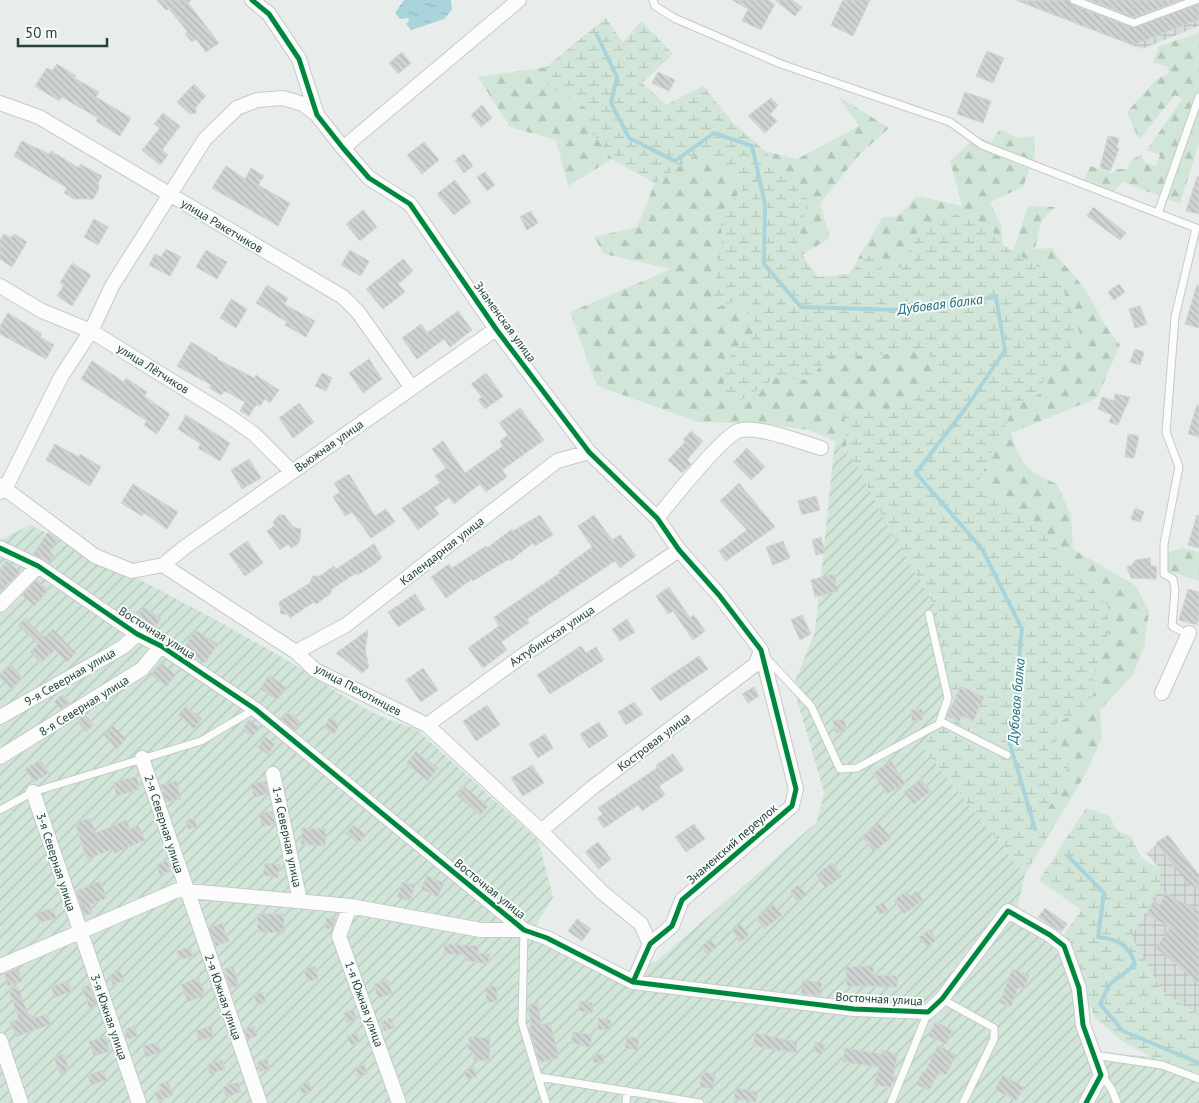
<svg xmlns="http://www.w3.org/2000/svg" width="1199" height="1103" viewBox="0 0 1199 1103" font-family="'PT Sans',sans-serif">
<defs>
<pattern id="industrial-grid" width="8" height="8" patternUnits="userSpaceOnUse" patternTransform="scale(1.25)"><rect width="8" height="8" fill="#d6dedb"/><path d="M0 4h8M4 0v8" fill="none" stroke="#b8c0bd"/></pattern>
<pattern id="forest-firs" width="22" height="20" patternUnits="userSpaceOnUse" patternTransform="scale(1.25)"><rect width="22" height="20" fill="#d1e6d8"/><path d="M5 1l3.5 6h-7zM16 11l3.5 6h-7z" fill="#b3c6ba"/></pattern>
<pattern id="wetland-marsh" width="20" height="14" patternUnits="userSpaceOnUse" patternTransform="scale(1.25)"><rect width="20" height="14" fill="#d1e6d8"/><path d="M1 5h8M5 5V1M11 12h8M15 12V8" fill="none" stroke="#b3c6ba"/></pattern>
<pattern id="garden-furrows" width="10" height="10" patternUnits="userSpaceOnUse" patternTransform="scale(1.25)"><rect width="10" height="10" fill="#d1e6d8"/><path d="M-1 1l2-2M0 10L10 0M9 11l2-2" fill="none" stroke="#b3c6ba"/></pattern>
<pattern id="water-ripples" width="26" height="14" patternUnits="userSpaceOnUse" patternTransform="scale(1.25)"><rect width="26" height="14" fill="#a9d4db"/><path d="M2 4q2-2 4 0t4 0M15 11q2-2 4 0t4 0" fill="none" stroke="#91b7bd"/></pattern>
<pattern id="building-back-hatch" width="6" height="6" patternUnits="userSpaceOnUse" patternTransform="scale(1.25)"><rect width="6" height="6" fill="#cfd4d2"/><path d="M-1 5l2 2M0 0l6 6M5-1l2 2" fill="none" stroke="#b2b7b5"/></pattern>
</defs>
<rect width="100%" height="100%" fill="#e8edeb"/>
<path fill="url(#industrial-grid)" d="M1015 0H1199V26L1142 49Z
M1168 835 1199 875V1016L1162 991 1131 936 1160 888V869L1146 853Z"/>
<path fill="url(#forest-firs)" d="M606 18 623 43 641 21 673 54 642 83 666 105 703 86 733 123 765 151 797 159 859 126 838 96 889 128 858 156 820 204 830 238 802 255 818 277 849 274 882 218 898 216 917 196 962 206 950 161 976 137 991 142 1000 129 1018 138 1034 136 1035 155 1023 187 990 202 1001 225 1003 245 1013 251 1028 206 1055 207 1041 221 1035 249 1053 248C1061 264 1067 266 1077 279 1094 300 1102 325 1120 345L1097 398 1011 433C1021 466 1026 470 1057 484L1071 516 1073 549 1136 586 1149 611 1144 647 1133 675 1100 710 1102 738 1085 775 1025 874 854 461 835 441 809 430 759 424 699 422 597 386 570 312 671 269 604 254 594 237 637 227 655 183 612 159 568 186 556 140 510 127 478 77 546 67Z
M1199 33V143L1180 204 1123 182 1113 192 1085 179 1090 166 1111 173 1118 169H1127L1133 159 1141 154 1145 163 1156 166 1160 155 1147 150 1182 99 1175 95 1139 140 1127 112 1157 79 1169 74 1168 67 1153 62 1159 46Z
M1183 548 1199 552V581L1168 571 1165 553Z"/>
<path fill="url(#wetland-marsh)" d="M606 18 623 43 641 21 673 54 642 83 666 105 703 86 733 123 765 151 777 169 808 200 796 249 818 277 849 274 873 252 883 272 906 265 911 236 955 215 987 224 1003 245 1061 281 1080 333 1061 367 1045 374 1040 394 1015 405 977 484C992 494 1012 502 1026 514 1056 542 1076 580 1108 605V633L1093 677 1095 694 1079 712 1055 724 1057 748 1070 760 1058 795 1046 811 1053 828 1025 874 921 746 891 532 854 462 847 453 844 410 893 413 943 374 925 349 893 354 829 357 808 380 775 378 737 403 721 391 733 350 761 328 737 301 711 309 722 239 720 213 743 189 716 160 697 154 655 183 612 159 591 131 589 110 547 86 546 67Z
M1086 808 1109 816 1118 831 1131 836 1141 858 1160 869V888L1131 936 1162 991 1199 1016V1073L1152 1057 1125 1043 1095 1018 1060 941 1081 910 1039 880Z"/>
<path fill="url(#garden-furrows)" d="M835 441 854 461 891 532 936 608 955 712 921 746 1025 874 1017 910 1060 941 1085 995 1096 1052 1152 1057 1199 1073V1103H0V540L30 525C117 567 202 611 285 659 324 682 372 719 415 728L538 840 553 897 530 936 622 976 658 960 817 822 824 792 793 686 815 632Z"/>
<path fill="url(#water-ripples)" d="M404 0H451L452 10 444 19 411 30 406 24 409 21 408 18 400 19 395 13Z"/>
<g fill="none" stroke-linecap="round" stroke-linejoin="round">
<path stroke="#a9d4db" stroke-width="4" d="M597 35 617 77 611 103 629 138 675 161 714 133 752 146 765 204 764 264 801 307 901 310 996 297 1005 350 968 405 916 473 982 549 1022 629 1010 744 1035 829
M1068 856 1104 893 1098 937C1118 939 1130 945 1135 965L1110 984 1100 1004 1123 1031 1199 1063"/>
</g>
<path fill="url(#building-back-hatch)" stroke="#d1d6d4" d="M157 0H191L188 3 219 43 206 52 196 39 192 42 185 34 188 32 169 9 166 10Z
M732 0H768L775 4 761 30 742 21 748 9Z
M775 0H792L802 7 795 16Z
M843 0H870L853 36 831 25Z
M1069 0 1072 5 1133 28 1199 4V19L1133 45 1018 1Z
M1089 0H1181L1134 17Z
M987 51 1004 58 993 83 976 76Z
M402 52 411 63 398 74 389 63Z
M57 64 76 76 74 78 99 92 96 97 131 118 120 136 96 121 98 118 62 97 59 101 35 86 47 68 52 71Z
M658 72 675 80 669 91 652 83Z
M194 84 206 96 196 107V113L190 114 177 102Z
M965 92 991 101 983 123 957 114Z
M771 98 778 105 770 114 777 121 765 133 748 116Z
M482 105 492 118 481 127 471 115Z
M163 113 180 126 162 150 168 155 160 165 142 150 160 128 154 124Z
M1108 136 1119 138 1117 148 1119 149 1110 171 1100 168Z
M22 141 49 154 51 151 79 168 80 164 102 176 98 183 99 189 93 199H74L64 193 67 188 14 156Z
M424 142 439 160 422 174 407 155Z
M464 154 473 166 464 173 455 160Z
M226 166 245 179 251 168 264 176 258 185 290 203 278 226 212 188Z
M485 172 495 185 487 191 477 177Z
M1197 177H1199V214L1186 211Z
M455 180 471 202 454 215 437 194Z
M1093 207 1126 233 1120 240 1087 216Z
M363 210 377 227 360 241 346 224Z
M531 211 538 223 527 230 520 217Z
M94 219 108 227 98 245 84 237Z
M4 234 11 238 14 234 27 242 12 267 0 259V240Z
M166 249 181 257 170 276 149 265 155 254 161 257Z
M206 250 227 262 217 279 196 267Z
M350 250 369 261 361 276 341 265Z
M403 259 413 271 398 284 405 292 383 309 366 289Z
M72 263 91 275 72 306 57 296 64 285 60 283Z
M1119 284 1125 292 1114 300 1108 292Z
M267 285 288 298 284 304 315 321 306 337 285 325 287 322 256 303Z
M1197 285H1199V328L1185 324Z
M231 299 247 309 236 328 220 318Z
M1140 306 1147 324 1135 328 1129 309Z
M458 311 472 330 450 347 444 339 417 359 402 338 421 324 427 333Z
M8 313 42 334 40 337 54 345 46 359 0 334V326Z
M191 342 218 358 217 359 254 378 256 375 279 390 270 403 265 399 260 406 256 405 249 416 240 411 245 402 225 391 221 395 209 388 211 385 177 366Z
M1135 349 1144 352 1140 365 1130 362Z
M369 359 382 379 363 393 349 373Z
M92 361 124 382 126 378 147 392 144 396 170 414 157 434 144 425 147 421 81 379Z
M322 373 332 378 326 391 315 386Z
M486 373 503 396 485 409 478 400 482 397 471 384Z
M1115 394 1130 397 1118 425 1109 422 1112 415 1098 409 1102 397 1114 401Z
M299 403 314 422 293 438 279 418Z
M1197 405H1199V437L1188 434Z
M520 408 544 440 502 470 507 477 486 492 480 484 454 504 449 497 434 508 439 514 418 530 402 508 440 483 435 476 446 468 432 449 443 441 465 473 503 446 500 441 508 435 499 423Z
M186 415 230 443 220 461 198 448 201 444 178 429Z
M691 431 703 441 687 460 691 464 682 473 668 460 685 442 683 440Z
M1128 434 1139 436 1134 458 1125 457Z
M55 444 79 457 80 454 101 467 90 486 46 460Z
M747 448 765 467 751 480 733 462Z
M249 459 261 478 242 489 231 470Z
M349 474 375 516 386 509 395 522 371 538 352 512 345 516 333 497 340 492 334 483Z
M739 483 775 527 726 561 719 551 747 530 720 501Z
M133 484 178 512 167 529 144 513 142 516 121 503Z
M816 496 820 510 802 515 798 501Z
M1135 508 1144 512 1140 522 1131 519Z
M279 515H284L293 527 301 529 299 543 292 548 288 544 280 550 267 531 275 525 273 522Z
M540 515 553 535 535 546 533 543 510 561 509 559 473 581 472 579 446 598 431 577 449 564 452 568 486 546 487 548 512 529 513 531Z
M594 515 612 540 620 535 636 556 620 568 615 561 527 619 529 623 501 642 507 650 483 668 468 648 499 626 494 617 560 573 559 571 592 547 578 526Z
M1197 515 1199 516V548L1188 545Z
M48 532 58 539 50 552 54 555 49 563 33 554Z
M821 537 825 553 816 555 812 540Z
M247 541 263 563 245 576 229 554Z
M783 541 790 558 773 565 766 547Z
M374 544 382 558 375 564 358 575 356 573 332 589 330 594 316 604 314 602 290 618 287 614H281L279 602 310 583 313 576H320L334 566 336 569Z
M1150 558 1151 566H1157L1156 579 1131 578 1127 567 1132 565 1135 560Z
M6 561 20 572 0 592V570Z
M834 574 838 591 815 597 811 580Z
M36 580 48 590 35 606 22 595Z
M669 587 690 618 694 615 705 631 693 640 673 611 668 614 656 596Z
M1188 589 1199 592V617L1197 625 1179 620Z
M415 594 425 609 398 627 388 612Z
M143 607 161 618 156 628 137 617Z
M802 615 811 634 800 640 791 620Z
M25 618 44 637 53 629 76 653 67 662 55 650 41 663 30 652 38 644 18 625Z
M627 619 635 632 620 641 612 629Z
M195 630 218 644 205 663 183 650Z
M368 630 365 651 369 667 362 673 336 653Z
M581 646 586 653 596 647 604 660 550 694 537 675Z
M699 656 708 669 660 701 651 688Z
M161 663 176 675 166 687 151 675Z
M11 664 23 678 11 689 0 677V674Z
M423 668 438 690 421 702 406 680Z
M269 675 286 687 277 700 260 689Z
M961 686 984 697 973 721 962 716 959 722 947 716Z
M754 687 759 696 748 703 742 694Z
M62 694 70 703 61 709 54 702Z
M634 702 643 714 626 725 618 712Z
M487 705 500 725 476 741 463 721Z
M186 706 202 719 194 729 178 715Z
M922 709 923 720 912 721 911 710Z
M288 712 301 722 294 730 282 720Z
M85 715 94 725 86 732 77 721Z
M330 717 340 724 334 734 324 727Z
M844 719 847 730 836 733 833 721Z
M249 720 260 727 253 737 242 730Z
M599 722 608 736 589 748 580 734Z
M113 726 126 739 117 749 104 735Z
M545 734 553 748 538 758 529 744Z
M265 737 275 744 268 755 258 747Z
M416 751 438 768 428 781 406 764Z
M673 754 684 770 659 786 665 795 642 811 638 805 604 828 597 818 603 814 598 808 657 768 656 765Z
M40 760 49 773 34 782 25 769Z
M891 761 905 783 887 794 873 773Z
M532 765 544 783 523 796 511 778Z
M136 776 140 789 117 796 113 783Z
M921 779 931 791 914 804 904 792Z
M177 781 181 799 166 802 160 785Z
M266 781 268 794 254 797 251 784Z
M464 786 488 807 480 816 457 795Z
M272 811 275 824 262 827 259 814Z
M90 818 96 833 126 820 130 829 138 825 145 840 115 853 113 849 87 859 75 823Z
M195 818 197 827 188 829 186 820Z
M879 823 891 838 874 852 862 837Z
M694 824 705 839 686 852 675 837Z
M353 825 366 835 358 844 346 833Z
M302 828 326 829 325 846 301 844Z
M1168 835 1199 875V890L1187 883 1156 843Z
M598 842 611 859 599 869 585 852Z
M167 861 171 871 160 875 156 865Z
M265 863 280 865 278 878 263 875Z
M832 863 842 876 826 888 816 875Z
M427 876 444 883 438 897 421 889Z
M100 881 107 898 90 905 93 913 84 916 76 891Z
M402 882 415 885 410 901 397 897Z
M798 885 807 895 798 902 790 892Z
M906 891 910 896 917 891 923 900 904 914 894 900Z
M1165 894 1199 911V983L1156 948 1170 927 1147 915 1153 901 1160 905Z
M883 902 888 910 880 915 875 907Z
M774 904 782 915 764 929 756 918Z
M53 908 56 918 39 923 36 913Z
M1045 908 1067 924 1061 932 1038 917Z
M258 914H284V933L257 932Z
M326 918 336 919 332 929 325 928Z
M577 919 591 929 582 941 568 931Z
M222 923 229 941 216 946 209 928Z
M740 924 749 935 740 942 732 931Z
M930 929 937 940 927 947 919 937Z
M710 939 717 947 708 955 701 947Z
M445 944 479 946 478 953 490 954 488 964 464 960 465 955 444 954Z
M190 947 193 956 180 960 177 951Z
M233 966 239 985 230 988 224 969Z
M315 966 318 979 307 982 304 969Z
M873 966 874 975 898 976 897 987 847 986 846 967Z
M18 968 22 981 8 986 4 974Z
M1012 969 1029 975 1024 990 1018 988 1011 1007 1000 1003Z
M120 971 124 981 113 985 109 975Z
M198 977 205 995 188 1002 181 985Z
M388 980 392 994 378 998 374 984Z
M803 980 822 983 820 996 801 993Z
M67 981 72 991 56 997 51 987Z
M89 985 97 1006 90 1009 82 988Z
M486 986H497V1002H486Z
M18 987 28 1015 30 1014 32 1019 47 1014 51 1024 16 1037 10 1022 19 1019 9 990Z
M263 992 266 1002 257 1005 254 995Z
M580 1001 593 1003 592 1013 579 1011Z
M538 1003 541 1025 550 1022 559 1058 539 1063 529 1028 531 1027 528 1005Z
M353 1010 357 1019 347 1023 344 1013Z
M391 1018 394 1028 384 1031 381 1022Z
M599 1018 611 1020 610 1030 597 1029Z
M935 1022 953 1030 946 1044 928 1036Z
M135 1026 138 1036 127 1039 125 1029Z
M211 1026 214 1036 199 1041 196 1031Z
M254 1026 257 1036 247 1039 244 1029Z
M357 1032 360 1042 351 1045 347 1036Z
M573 1032 592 1035 590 1047 571 1043Z
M755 1033 797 1042 796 1053 753 1046Z
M105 1036 110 1051 94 1056 89 1042Z
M469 1037 490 1038 489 1061 473 1060 474 1052 468 1050Z
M627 1037 639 1038 638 1050 625 1048Z
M157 1042 161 1052 146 1057 143 1046Z
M815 1042 825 1044 823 1054 813 1052Z
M938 1045 956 1055 946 1075 939 1072 929 1091 916 1084 923 1071 925 1072Z
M845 1048 881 1054 882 1050 898 1054 893 1076 896 1077 890 1088 874 1084 879 1067 843 1062Z
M64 1054 69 1070 60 1074 54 1057Z
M594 1054 604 1055 603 1064 593 1062Z
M267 1059 270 1068 260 1072 257 1062Z
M222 1060 225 1069 210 1074 207 1065Z
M364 1064 367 1074 358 1077 355 1068Z
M474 1067 477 1077 467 1080 464 1070Z
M103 1070 107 1080 91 1085 88 1075Z
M702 1072 715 1074 713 1089 700 1087Z
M1003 1075 1024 1087 1016 1101 995 1089Z
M168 1081 173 1095 158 1101 155 1092 162 1090 159 1084Z
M238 1082 241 1092 226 1097 223 1087Z
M309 1082 312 1091 302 1094 299 1085Z
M736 1088 758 1092 756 1102 734 1099Z"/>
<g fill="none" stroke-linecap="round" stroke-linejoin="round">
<g stroke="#c5cac8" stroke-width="9">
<path id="lane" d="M653 0 655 6 674 18 781 64 950 122 982 145 1196 228 1175 317 1166 432 1179 467 1164 544V574L1173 579 1175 590 1172 626 1180 630
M1074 0 1134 23 1196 0
M1158 213 1199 97
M767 659 811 706 840 769 857 768 939 724 948 698 929 614
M940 721 1007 755
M0 810 33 792 201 741 255 709
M524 930 522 1023 546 1103
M942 999 994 1028V1039L963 1103
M1094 1055 1162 1065 1199 1079
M1102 1075 1112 1090 1117 1103
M539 1077 700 1103
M626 1103 627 1091
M891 1103 928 1012"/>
</g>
<g stroke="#c5cac8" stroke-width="16">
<path id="street" d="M252 0 269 14 299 59 317 115 343 148 369 178 410 204 496 329 589 452 657 518 679 550 719 595 761 650 796 789 792 806 682 900 672 926 650 944 633 982
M0 103 39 117 343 297 358 312 412 388
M343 148 519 0
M0 286 42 311 91 331 227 415 254 434 292 472
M0 485 95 556 132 571 163 565 296 652 315 670 427 725 541 831 603 893 641 924 650 944
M0 492 6 487 61 377 91 331 112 286 205 139 237 108 257 100 283 98 303 104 317 115
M657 518C670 502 723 436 738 431 756 424 802 443 821 448
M0 548 38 566 137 634 161 646 255 709 524 930 547 938 633 982 854 1009 928 1012 942 999 1008 911 1050 935 1064 946 1079 988 1083 1025 1101 1075 1086 1103
M163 565 185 547 496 329
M0 605 38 566
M296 652 346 625 557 461 589 452
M1162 693 1189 633
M0 717 123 647 137 634
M427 725 522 656 679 550
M0 757 142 669 161 646
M142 758 260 1103
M273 774 300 901
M33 792 139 1103
M541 831 593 787 756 664 761 650
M350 906 339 936 399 1103
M0 966 178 890 350 906 481 930H524
M0 1040 21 1103"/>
</g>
<use href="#lane" stroke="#fcfcfc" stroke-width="7"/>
<use href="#street" stroke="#fcfcfc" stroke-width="14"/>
<g stroke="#f7fbf9" stroke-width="8">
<path id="cycleway" d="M252 0 269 14 299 59 317 115 343 148 369 178 410 204 496 329 589 452 657 518 679 550 719 595 761 650 796 789 792 806 682 900 672 926 650 944 633 982
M0 548 38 566 137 634 161 646 255 709 524 930 547 938 633 982 854 1009 928 1012 942 999 1008 911 1050 935 1064 946 1079 988 1083 1025 1101 1075 1086 1103"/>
</g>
<use href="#cycleway" stroke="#00873e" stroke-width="5"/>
</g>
<g text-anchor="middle" stroke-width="4" stroke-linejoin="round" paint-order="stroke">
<g font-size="12" fill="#24423a" stroke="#f7fbf9">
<text transform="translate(222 226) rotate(31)" y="4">улица Ракетчиков</text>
<text transform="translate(505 322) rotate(54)" y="4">Знаменская улица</text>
<text transform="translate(153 369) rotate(32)" y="4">улица Лётчиков</text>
<text transform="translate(329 446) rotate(-35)" y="4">Вьюжная улица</text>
<text transform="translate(442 551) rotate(-38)" y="4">Календарная улица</text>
<text transform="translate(157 633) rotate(32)" y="4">Восточная улица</text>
<text transform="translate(552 636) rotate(-34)" y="4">Ахтубинская улица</text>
<text transform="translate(70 677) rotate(-30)" y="4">9-я Северная улица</text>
<text transform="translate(358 690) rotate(28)" y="4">улица Пехотинцев</text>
<text transform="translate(84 706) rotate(-32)" y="4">8-я Северная улица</text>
<text transform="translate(654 742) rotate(-37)" y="4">Костровая улица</text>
<text transform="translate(164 824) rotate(72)" y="4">2-я Северная улица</text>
<text transform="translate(287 837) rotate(78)" y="4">1-я Северная улица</text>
<text transform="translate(732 844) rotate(-41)" y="4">Знаменский переулок</text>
<text transform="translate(56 862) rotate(72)" y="4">3-я Северная улица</text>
<text transform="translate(490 889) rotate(39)" y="4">Восточная улица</text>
<text transform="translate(223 997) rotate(71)" y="4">2-я Южная улица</text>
<text transform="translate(879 999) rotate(3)" y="4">Восточная улица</text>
<text transform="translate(364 1004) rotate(70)" y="4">1-я Южная улица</text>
<text transform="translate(109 1017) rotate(71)" y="4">3-я Южная улица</text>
</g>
<g font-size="14" font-style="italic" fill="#1c6f80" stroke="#f7fbf9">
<text transform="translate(940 304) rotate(-7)" y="5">Дубовая балка</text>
<text transform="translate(1016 701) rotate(-85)" y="5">Дубовая балка</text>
</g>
</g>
<path d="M18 38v8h89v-8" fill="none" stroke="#24423a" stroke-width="2.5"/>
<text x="25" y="38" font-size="15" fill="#24423a" stroke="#f7fbf9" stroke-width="4" paint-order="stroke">50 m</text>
</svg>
